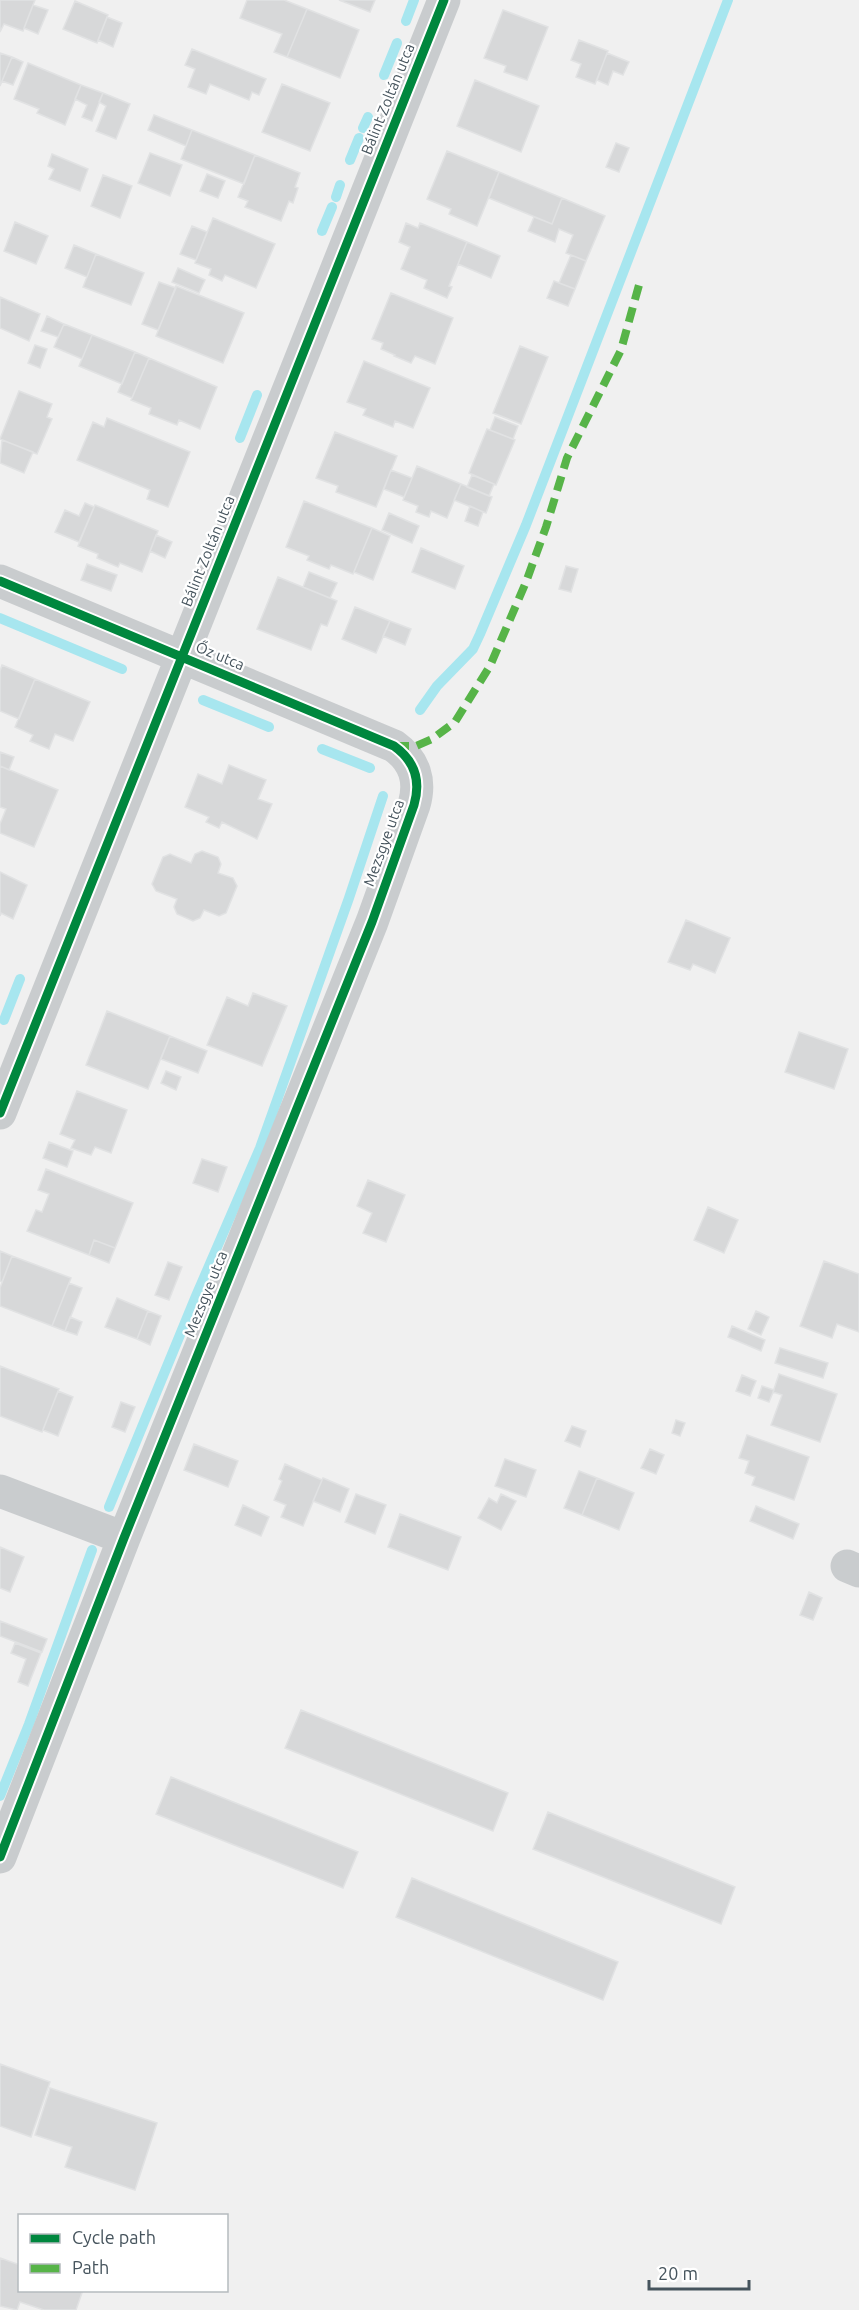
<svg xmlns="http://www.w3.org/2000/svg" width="859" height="2310" viewBox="0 0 859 2310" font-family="Ubuntu,sans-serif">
<rect width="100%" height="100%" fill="#f0f0f0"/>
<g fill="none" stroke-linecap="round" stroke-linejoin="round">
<path stroke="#a7e6ef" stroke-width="10" d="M406 21 414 0
M384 75 397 43
M363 128 368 117
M350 160 359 138
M336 197 340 185
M322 231 332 207
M240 438 257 395
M0 618 122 669
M203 700 269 727
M420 710 437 686 473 649 480 634 526 525 728 0
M322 749 370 768
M4 1020 20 979
M109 1507 196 1296 260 1148 349 898 383 796
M0 1796 29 1724 92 1550"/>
</g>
<path fill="#d7d8d9" stroke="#e1e2e3" stroke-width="1.5" d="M0 0H35L23 31 4 24 0 32Z
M247 0H284L307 9 287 57 274 52 282 34 240 18Z
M339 0H375L370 12Z
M75 1 108 15 97 43 63 29Z
M33 5 48 10 38 34 24 28Z
M307 9 359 30 340 78 287 57Z
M503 10 548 27 527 80 504 72 506 66 484 58Z
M107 17 122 23 113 47 98 40Z
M579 40 608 51 595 84 576 77 581 64 571 60Z
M192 49 266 79 259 95 252 92 249 100 210 84 206 94 188 87 195 69 185 65Z
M0 53 12 57 0 86Z
M607 53 629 62 623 75 613 71 608 85 597 80Z
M12 57 23 62 13 85 2 81Z
M28 63 81 85 65 125 37 113 39 109 14 99Z
M475 80 539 106 521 152 457 126Z
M282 84 330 103 310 151 262 132Z
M81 85 103 93 92 121 82 117 87 105 75 99Z
M103 93 130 104 116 139 96 131 106 106 99 102Z
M154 115 192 130 186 146 148 130Z
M192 130 255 155 244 184 181 159Z
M616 143 629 148 619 172 606 167Z
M447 151 499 172 477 226 449 214 451 209 427 199Z
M150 153 182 165 170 196 138 183Z
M52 154 88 169 80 191 49 179 54 169 48 166Z
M255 155 300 173 295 187 298 188 293 203 289 201 281 221 245 207 248 201 238 197Z
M499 172 562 198 552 224 489 198Z
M207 174 225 181 218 198 200 191Z
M103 175 132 186 120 218 91 206Z
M562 198 605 216 586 261 566 253 573 235 559 229 555 242 528 231 534 217 552 224Z
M213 218 275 244 256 288 225 275 222 281 209 275 211 269 195 263Z
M15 222 48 236 36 264 4 251Z
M406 223 418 228 420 223 467 242 449 286 452 287 447 298 424 288 427 280 401 269 410 247 399 242Z
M192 226 207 232 196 260 180 254Z
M467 242 500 256 491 278 458 264Z
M74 245 96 254 87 277 65 268Z
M96 254 144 273 131 305 83 287Z
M571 255 586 261 575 289 559 283Z
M178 268 205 280 199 293 172 282Z
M554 281 575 289 568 306 547 298Z
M159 282 176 288 158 330 142 324Z
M176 286 244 313 223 363 156 336Z
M391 293 453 318 435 364 415 356 411 363 394 356 395 355 381 349 383 343 372 339Z
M0 297 40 314 29 341 0 328Z
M47 316 64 324 58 337 41 331Z
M64 324 92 335 82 359 54 347Z
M92 335 135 352 122 384 79 366Z
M35 345 47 349 40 368 28 363Z
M520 346 548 357 521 424 493 413Z
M135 352 149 358 132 398 118 392Z
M149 358 217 387 200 429 179 420 177 425 149 414 151 408 131 400Z
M364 361 430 388 413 428 395 421 393 427 363 415 366 409 347 402Z
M19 391 52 404 47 417 52 419 37 454 0 439Z
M495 417 518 426 513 439 490 430Z
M107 418 190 452 168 507 147 499 150 490 77 460 93 422 104 427Z
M487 429 515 440 496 485 469 473Z
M335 432 397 456 376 507 336 492 338 486 316 478Z
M2 440 33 452 24 473 0 463Z
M417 466 461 484 447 518 431 511 429 517 416 512 418 506 403 500Z
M391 470 412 478 404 497 384 489Z
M472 475 494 484 489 496 467 487Z
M461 484 492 497 486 513 454 500Z
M304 501 372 528 353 574 331 565 329 569 307 560 309 556 286 547Z
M85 503 94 507 79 542 55 532 65 510 79 516Z
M95 505 158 531 142 572 120 563 118 567 97 558 98 554 78 546Z
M470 506 483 512 478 526 465 521Z
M389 513 419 526 412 543 382 530Z
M372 528 390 536 373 580 354 572Z
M156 535 172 542 165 558 150 551Z
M421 548 464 566 455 589 412 572Z
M87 564 117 575 111 591 81 580Z
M566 566 578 569 571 592 559 589Z
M309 572 337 583 330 598 303 587Z
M278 577 337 601 327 626 321 624 311 650 257 629Z
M355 607 390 621 376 653 342 639Z
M390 621 411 629 405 645 383 636Z
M2 665 35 679 19 719 0 711V671Z
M35 679 90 702 73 741 55 734 49 749 30 741 33 735 15 727Z
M0 752 14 757 9 770 0 766Z
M229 765 266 780 258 799 272 804 257 839 222 822 219 828 206 822 209 817 185 807 198 774 222 784Z
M0 766 58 790 34 847 0 833V824L6 809 0 807Z
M202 851 218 857 221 864 218 873 233 878 237 886 226 913 219 916 204 910 200 918 193 921 177 914 174 907 177 899 156 891 152 884 163 857 170 854 191 863 195 854Z
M0 872 27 885 13 919 1 913 0 916Z
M686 920 730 938 715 973 693 964 690 970 668 962Z
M253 993 287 1006 262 1066 207 1045 227 997 248 1006Z
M107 1011 170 1036 148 1089 86 1065Z
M799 1032 848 1049 834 1089 785 1072Z
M170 1036 207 1051 198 1073 161 1059Z
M166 1071 181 1077 176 1090 161 1083Z
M77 1091 127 1110 111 1153 95 1147 91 1155 71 1148 75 1140 60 1134Z
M49 1142 73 1151 67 1167 43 1158Z
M202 1159 227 1167 218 1192 193 1183Z
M46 1169 133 1203 115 1248 94 1240 89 1255 27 1231 36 1210 42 1212 49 1194 38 1190Z
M368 1180 405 1195 386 1242 363 1233 372 1213 357 1206Z
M708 1207 738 1220 724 1253 694 1240Z
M94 1240 115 1248 109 1263 89 1255Z
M0 1251 12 1256 2 1282 0 1281Z
M12 1256 71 1278 52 1326 0 1306V1288Z
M824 1261 859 1274V1332L837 1324 832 1338 800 1326Z
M168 1262 182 1267 169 1300 155 1295Z
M69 1283 82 1288 65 1331 52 1326Z
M117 1298 148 1311 137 1339 105 1327Z
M148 1311 161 1316 150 1345 137 1339Z
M756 1311 769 1317 761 1335 748 1329Z
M70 1317 82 1322 77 1335 65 1331Z
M732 1326 765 1340 761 1351 728 1337Z
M780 1348 828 1363 823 1378 775 1363Z
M0 1366 59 1389 42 1432 0 1416Z
M779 1374 837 1394 820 1442 771 1425 782 1395 773 1392Z
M742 1375 756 1381 750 1396 736 1391Z
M762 1386 774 1390 769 1402 758 1398Z
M58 1391 73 1397 58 1436 43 1430Z
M121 1402 135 1407 125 1432 112 1427Z
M676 1420 685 1423 680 1436 672 1433Z
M572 1426 586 1431 580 1447 565 1441Z
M747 1435 809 1457 794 1500 752 1485 755 1477 745 1473 749 1461 739 1458Z
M194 1444 238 1461 228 1487 184 1470Z
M650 1449 664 1455 656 1474 641 1468Z
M505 1459 536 1470 526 1497 495 1486Z
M285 1464 322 1480 303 1526 281 1517 286 1505 274 1500 282 1481 279 1479Z
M579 1471 597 1478 582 1515 564 1508Z
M323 1478 349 1489 340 1512 313 1501Z
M597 1478 634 1493 619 1530 582 1515Z
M356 1494 386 1505 375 1534 345 1522Z
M501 1494 516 1501 501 1530 478 1518 489 1498 497 1503Z
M243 1505 269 1517 261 1536 235 1525Z
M756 1506 799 1524 793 1539 750 1521Z
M400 1514 461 1537 448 1570 388 1547Z
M0 1547 24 1557 10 1592 0 1588Z
M809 1592 822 1598 813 1620 800 1615Z
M0 1621 47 1639 42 1652 0 1636Z
M15 1643 41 1653 28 1686 18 1682 26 1659 11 1653Z
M301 1710 508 1793 493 1831 285 1748Z
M171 1777 358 1852 343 1888 156 1814Z
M548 1812 735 1887 721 1924 533 1849Z
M412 1878 618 1962 603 2000 396 1917Z
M0 2064 50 2082 31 2137 0 2126Z
M50 2088 157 2123 135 2190 65 2167 72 2147 35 2135Z
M0 2258 20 2265V2290H83L76 2310H44L20 2302 17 2310 0 2306Z"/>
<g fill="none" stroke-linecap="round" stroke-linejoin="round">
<path stroke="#c9ccce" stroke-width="33" d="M0 581 394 746C415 761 421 781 414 805L372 922 124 1538 0 1857
M0 1113 444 0
M0 1491 124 1538
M847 1566 859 1571"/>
<path stroke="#57b448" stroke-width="8" stroke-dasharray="15 8" stroke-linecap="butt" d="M394 746H416L432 739 455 722 490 666 526 582 546 527 567 458 621 350 639 285"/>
<g stroke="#fff" stroke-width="13">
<path id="cycleway" d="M0 581 394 746C415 761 421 781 414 805L372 922 124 1538 0 1857
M0 1113 444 0"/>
</g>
<use href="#cycleway" stroke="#00873e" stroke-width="9"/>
</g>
<g text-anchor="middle" stroke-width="4.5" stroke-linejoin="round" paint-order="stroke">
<g font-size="15" fill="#46545d" stroke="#fff">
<text transform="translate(388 99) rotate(-68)" y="5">Bálint Zoltán utca</text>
<text transform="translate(208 551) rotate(-68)" y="5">Bálint Zoltán utca</text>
<text transform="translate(220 656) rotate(23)" y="5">Őz utca</text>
<text transform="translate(384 843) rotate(-70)" y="5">Mezsgye utca</text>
<text transform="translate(206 1294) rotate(-68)" y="5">Mezsgye utca</text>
</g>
</g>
<rect x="18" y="2214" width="210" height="78" fill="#ffffff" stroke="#b5bbbe" stroke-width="1.5"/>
<rect x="30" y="2234" width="30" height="9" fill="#00873e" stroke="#b5bbbe" stroke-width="1.5"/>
<text x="72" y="2244" font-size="18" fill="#46545d">Cycle path</text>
<rect x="30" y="2264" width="30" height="9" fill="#57b448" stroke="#b5bbbe" stroke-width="1.5"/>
<text x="72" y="2274" font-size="18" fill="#46545d">Path</text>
<path d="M649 2280v9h100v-9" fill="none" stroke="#46545d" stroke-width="3"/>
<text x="658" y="2280" font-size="18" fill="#46545d" stroke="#ffffff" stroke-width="4.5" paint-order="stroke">20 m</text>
</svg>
